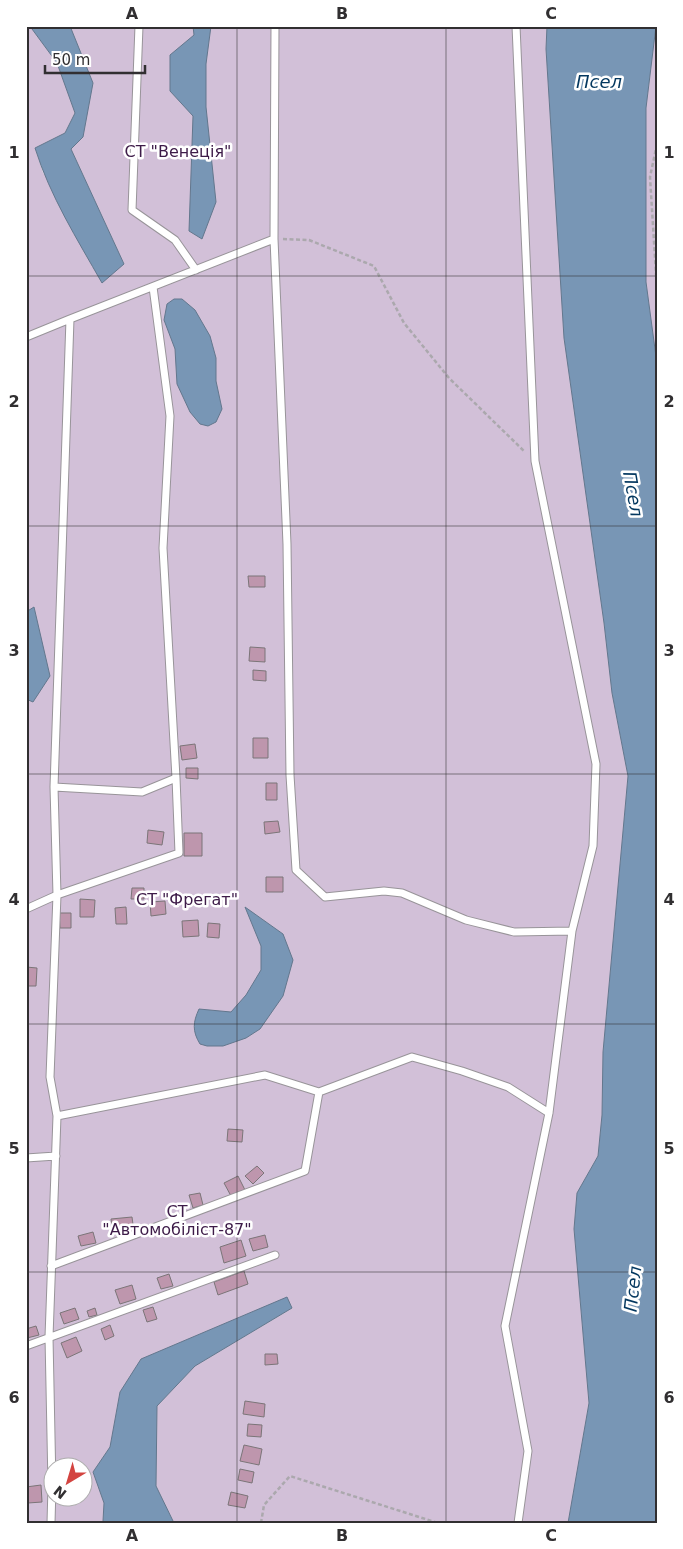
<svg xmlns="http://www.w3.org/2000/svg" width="683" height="1549" viewBox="0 0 683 1549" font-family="'DejaVu Sans',sans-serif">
<rect width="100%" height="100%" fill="#e0dce2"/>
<path fill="#d2c0d8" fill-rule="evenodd" d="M26 26H36L32 29 57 63 75 113 65 133 35 148 43 173 124 264 71 149 93 83 70 26H547L546 49 564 338 604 623 612 693 628 776 603 1052 602 1115 598 1156 577 1193 574 1229 589 1403 568 1523H174L156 1486 157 1406 195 1366 291 1309 120 1392 110 1447 93 1472 104 1503 103 1521 104 1523H26V699L33 702 35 608 26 612ZM52 1466H82V1496H52Z
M656 26H657V364L646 282V108Z"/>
<path fill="#7896b5" stroke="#63778d" d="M36 26H70L93 83 83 137 71 149 124 264 102 283C77 239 50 196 35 148L65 133 75 113 57 63 32 29Z
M193 26H211L206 64V107L216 202 202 239 189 231 193 116 170 91V55L194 35Z
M547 26H656L646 108V282L657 364V1523H568L589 1403 574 1229 577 1193 598 1156 602 1115 603 1052 628 776 612 693 604 623 564 338 546 49Z
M174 299H182L195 310 210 336 216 358V381L222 409 216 422 208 426 200 424 190 412 177 384 175 349 164 320 167 304Z
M34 607 50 676 33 702 26 699V612Z
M245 907 283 934 293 960 283 996 260 1029 246 1038 223 1046H207L200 1044C192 1031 193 1022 199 1009L231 1012 246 995 261 970V946Z
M287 1297 292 1308 195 1366 157 1406 156 1486 174 1523H104L103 1521 104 1503 93 1472 110 1447 120 1392 141 1359Z"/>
<path fill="#be96ad" stroke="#7b7578" d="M248 576H265V587H249Z
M250 647 265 648V662L249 661Z
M253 670 266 671V681L253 680Z
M253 738H268V758H253Z
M195 744 197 758 182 760 180 746Z
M186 768H198V779L186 778Z
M266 783H277V800H266Z
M278 821 280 832 265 834 264 822Z
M148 830 164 832 162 845 147 843Z
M184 833H202V856H184Z
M266 877H283V892H266Z
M132 888H144V899H131Z
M80 899 95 900 94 917H80Z
M165 901 166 914 151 916 150 902Z
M126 907 127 924H116L115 908Z
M59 913H71V928H60Z
M198 920 199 936 183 937 182 921Z
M208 923 220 924 219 938 207 937Z
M26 967 37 968 36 986H26Z
M228 1129 243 1130 242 1142 227 1141Z
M257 1166 264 1173 253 1184 245 1176Z
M238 1176 245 1190 231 1196 224 1183Z
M200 1193 203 1205 193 1208 189 1195Z
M132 1217 134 1232 113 1234 111 1219Z
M93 1232 96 1243 81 1246 78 1236Z
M265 1235 268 1247 253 1251 249 1239Z
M241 1240 246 1256 224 1263 220 1247Z
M244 1271 248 1284 218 1295 214 1282Z
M169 1274 173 1286 161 1289 157 1278Z
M132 1285 136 1299 120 1304 115 1290Z
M153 1307 157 1319 147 1322 143 1310Z
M75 1308 79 1319 64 1324 60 1313Z
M95 1308 97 1315 89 1317 87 1311Z
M110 1325 114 1336 105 1340 101 1329Z
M36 1326 39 1335 27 1338 26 1329Z
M76 1337 82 1351 67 1358 61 1343Z
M265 1354H277L278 1364 265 1365Z
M245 1401 265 1404 264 1417 243 1414Z
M248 1424 262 1425 261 1437 247 1436Z
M244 1445 262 1449 259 1465 240 1461Z
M240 1469 254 1472 252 1483 238 1480Z
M41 1485 42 1502 28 1503 26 1487Z
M231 1492 248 1496 245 1508 228 1505Z"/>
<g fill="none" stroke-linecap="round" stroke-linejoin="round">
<g stroke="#989499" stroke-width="9">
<path id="service" d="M139 26 132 210 175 240 196 270
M516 26 535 461 596 764 593 846 572 931 549 1113 505 1326 528 1451 518 1523
M274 239 275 26
M26 337 70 319
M54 787 142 792 176 778 163 548 170 416 153 287
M26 909 57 895 179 853 176 778
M57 1116 50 1077 57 895 54 787 70 319 274 239 287 544 290 775 296 870 325 897 384 891 402 893 466 920 514 932 572 931
M26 1158 56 1156
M51 1266 305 1171 319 1092
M26 1346 275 1255
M51 1523 52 1486 49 1337 57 1116 265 1075 319 1092 412 1057 462 1071 508 1087 549 1113"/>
</g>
<path stroke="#aba8ad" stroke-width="2.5" stroke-dasharray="4 2.5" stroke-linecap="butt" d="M657 144 650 177 657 290
M283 239 309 240 374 266 404 323 449 378 525 452
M261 1523 264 1505 290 1476 438 1523"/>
<use href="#service" stroke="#fff" stroke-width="7"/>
</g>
<path fill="none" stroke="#312f31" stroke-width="1" stroke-opacity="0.55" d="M237 26V1523M446 26V1523M26 276H657M26 526H657M26 774H657M26 1024H657M26 1272H657"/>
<g text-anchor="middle" stroke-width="5" stroke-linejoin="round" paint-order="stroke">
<g font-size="16" fill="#3d1b48" stroke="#fff">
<text x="178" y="157">СТ "Венеція"</text>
<text x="187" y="905">СТ "Фрегат"</text>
<text x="177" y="1217">СТ<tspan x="177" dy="18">"Автомобiлiст-87"</tspan></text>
</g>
<g font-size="18" font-style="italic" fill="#03375f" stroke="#fff">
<text x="599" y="88">Псел</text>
<text transform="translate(633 494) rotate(80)" y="6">Псел</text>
<text transform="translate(633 1289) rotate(-84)" y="6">Псел</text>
</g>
</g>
<rect width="683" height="1549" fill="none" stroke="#ffffff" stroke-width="55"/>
<g transform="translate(68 1482) rotate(218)"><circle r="24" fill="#ffffff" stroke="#adacad"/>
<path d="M0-4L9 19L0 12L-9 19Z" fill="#d34440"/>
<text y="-8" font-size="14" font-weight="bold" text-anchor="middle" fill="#312f31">N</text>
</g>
<path d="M45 65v8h100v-8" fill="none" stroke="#312f31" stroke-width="2.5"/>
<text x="52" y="65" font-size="15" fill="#312f31" stroke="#ffffff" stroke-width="4" paint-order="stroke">50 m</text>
<rect x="28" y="28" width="628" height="1494" fill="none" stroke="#312f31" stroke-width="2"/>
<g font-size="16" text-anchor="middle" font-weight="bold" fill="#312f31">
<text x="132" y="19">A</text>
<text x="342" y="19">B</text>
<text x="551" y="19">C</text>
<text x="14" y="158">1</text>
<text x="669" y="158">1</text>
<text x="14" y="407">2</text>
<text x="669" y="407">2</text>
<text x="14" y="656">3</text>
<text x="669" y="656">3</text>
<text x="14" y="905">4</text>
<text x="669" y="905">4</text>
<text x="14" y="1154">5</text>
<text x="669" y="1154">5</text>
<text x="14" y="1403">6</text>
<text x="669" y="1403">6</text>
<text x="132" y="1541">A</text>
<text x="342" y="1541">B</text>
<text x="551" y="1541">C</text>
</g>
</svg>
